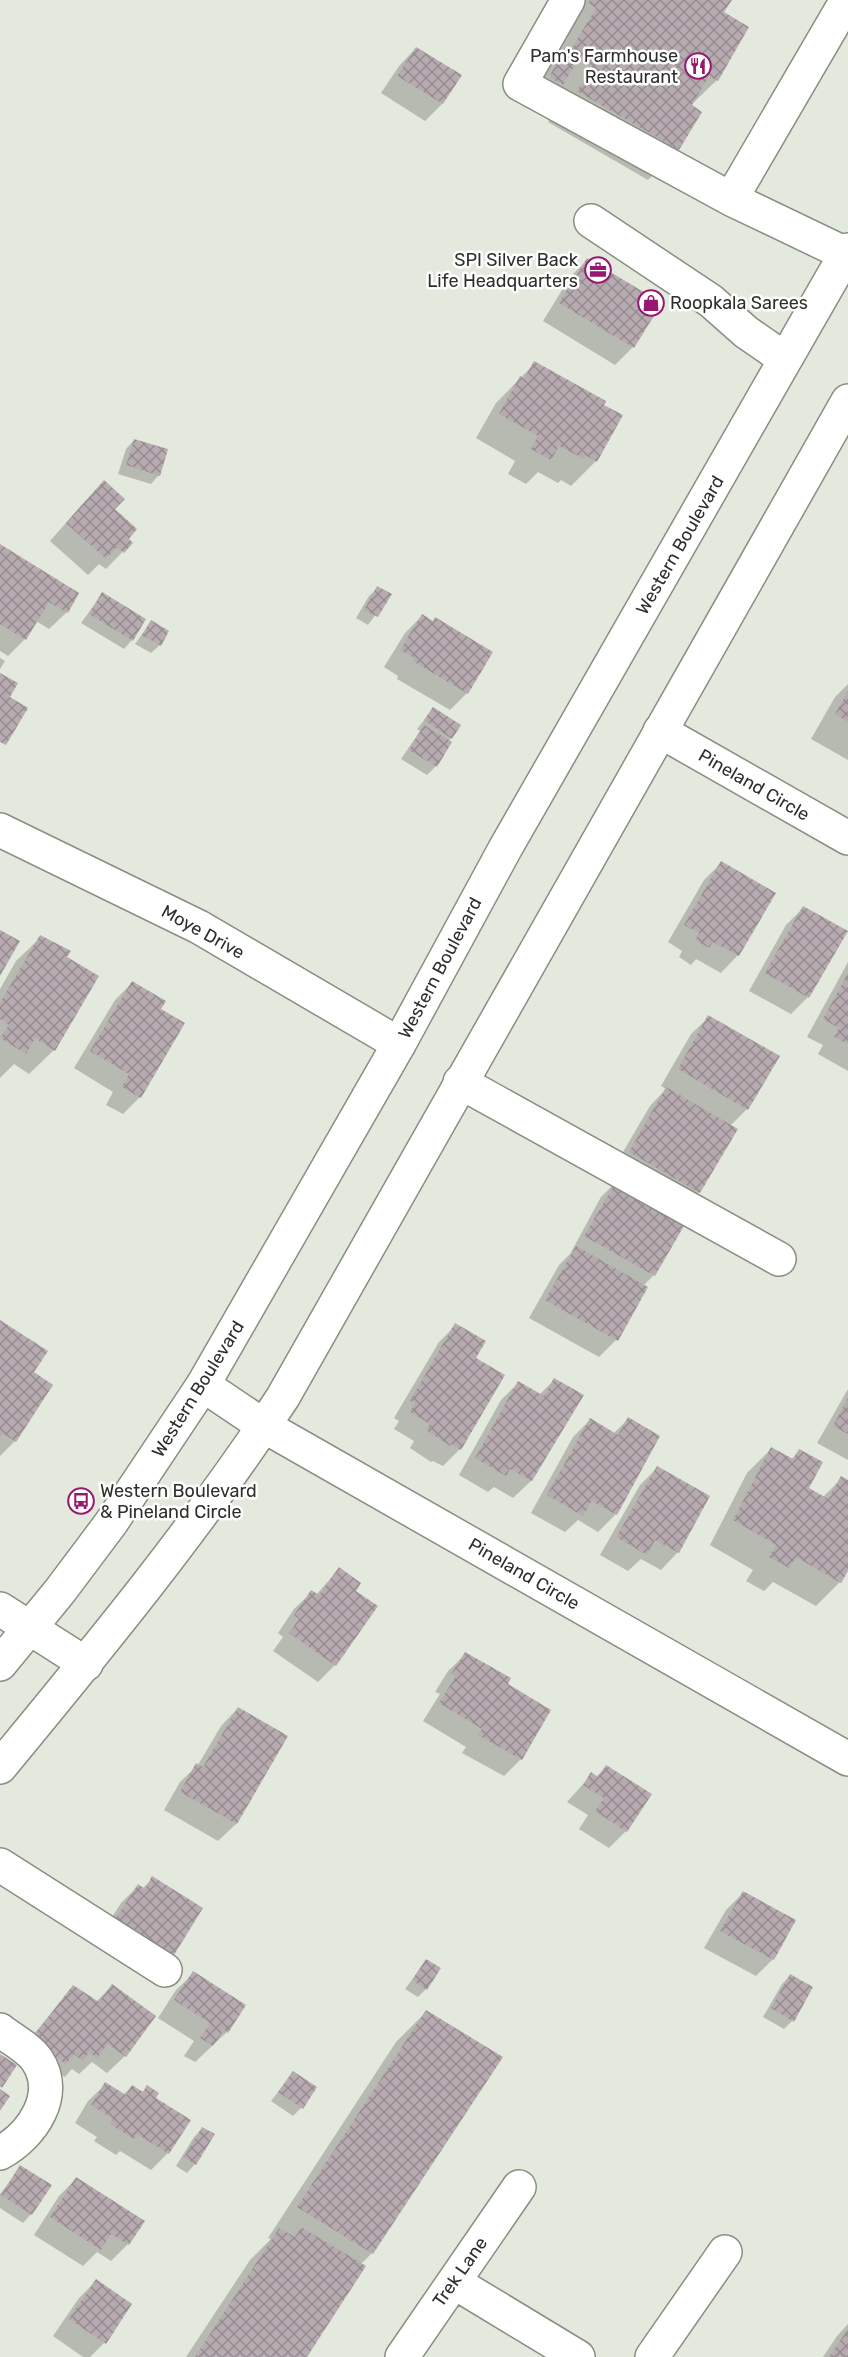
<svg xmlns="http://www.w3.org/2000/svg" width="848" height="2357" viewBox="0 0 848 2357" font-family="Rubik,sans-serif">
<defs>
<pattern id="building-cross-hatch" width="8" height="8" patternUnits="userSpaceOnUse" patternTransform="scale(1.5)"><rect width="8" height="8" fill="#b7abb1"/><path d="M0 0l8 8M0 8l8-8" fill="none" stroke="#958c90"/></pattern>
</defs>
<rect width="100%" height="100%" fill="#e4e9dd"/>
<path fill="#0003" d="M579 0H730L722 13 717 80 690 106 700 112 678 150 648 180 548 122 563 97 540 84 567 38 559 33Z
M416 48 460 76 442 104 425 121 381 93 399 66Z
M587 260 660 304 632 348 615 365 543 321 570 277Z
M535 363 596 461 571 486 561 480 558 483 538 472 526 484 508 474 515 461 476 438 496 403Z
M134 440 159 475 151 484 118 474 126 449Z
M87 499 113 509 131 543 106 569 99 564 88 575 50 541Z
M0 546 67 612 49 629 36 621 25 639 8 656 0 651Z
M378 588 390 595 368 625 356 618 369 596Z
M102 594 132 640 124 649 81 623Z
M422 616 467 693 450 710 397 679 398 676 384 667 405 633Z
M151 622 160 645 151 653 135 644Z
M0 658 5 661 0 669Z
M848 684V760L811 739 835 697Z
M433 709 451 738 436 766 427 775 401 759 420 731 417 729Z
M721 863 774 893 738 955 721 973 696 959 691 965 679 957 682 951 668 942 704 880Z
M803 908 808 997 791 1014 749 991 786 925Z
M41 937 65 958 54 1050 29 1074 14 1064 0 1078V989L16 961Z
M848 962V1071L818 1054 823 1045 807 1037Z
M132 983 159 1010 183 1023 140 1097 123 1114 106 1105 113 1092 74 1068 115 1000Z
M709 1017 747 1109 730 1126 699 1192 682 1210 613 1169 650 1106 666 1089 661 1086 691 1034Z
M618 1180 654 1275 643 1286 646 1287 616 1340 599 1357 529 1318 559 1265 570 1254 601 1197Z
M0 1322 32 1373 15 1441 0 1456Z
M456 1325 474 1358 460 1449 443 1466 433 1461 431 1462 410 1448 414 1441 394 1429 399 1421 394 1418 439 1342Z
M554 1380 582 1395 531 1481 513 1498 494 1487 488 1492 459 1475 501 1400 518 1383 539 1395Z
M848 1389V1460L817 1443Z
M628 1419 658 1437 616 1514 598 1532 578 1520 565 1532 531 1513 573 1437 590 1420 613 1434Z
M771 1449 791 1460 799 1451 807 1488 822 1498 842 1478 848 1481V1567L840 1582 816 1606 773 1582 764 1591 746 1581 753 1570 710 1545 747 1473Z
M657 1468 708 1497 678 1552 661 1570 641 1559 628 1571 600 1555 640 1485Z
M339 1569 354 1592 335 1665 318 1682 273 1651 283 1637 278 1633 294 1609 312 1592 316 1595Z
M466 1654 506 1685 521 1759 504 1776 462 1753 466 1747 423 1721 440 1694 435 1692 448 1671Z
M238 1708 286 1736 236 1824 218 1841 164 1810 180 1782 198 1765 221 1726Z
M606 1767 626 1831 609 1848 579 1829 588 1815 567 1802 592 1774 596 1777Z
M153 1878 201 1908 173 1954 156 1972 99 1937 121 1903 138 1886 142 1889Z
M743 1893 773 1959 756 1976 704 1948 726 1910Z
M426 1961V1989L418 1997 405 1989Z
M194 1973 227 2032 195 2062 184 2056 194 2041 158 2018 176 1990Z
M790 1976 792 2021 784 2029 763 2017 782 1984Z
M112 1986 154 2016 125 2056 107 2073 92 2062 79 2074 72 2069 65 2077 57 2071 15 2056 74 1987 96 2002Z
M426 2012 372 2253 360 2265 305 2357H186L250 2260 271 2239 268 2238 396 2042Z
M293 2073 301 2108 293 2116 271 2101Z
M106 2084 123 2095 132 2086 142 2092 148 2087 154 2098 168 2153 151 2170 120 2151 116 2155 94 2141 97 2137 75 2123 88 2101Z
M202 2129 195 2164 187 2173 176 2166 194 2137Z
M21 2167 31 2214 23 2223 0 2208V2194Z
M76 2179 128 2244 111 2261 97 2252 83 2266 34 2235 59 2196Z
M96 2281 104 2343 90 2357H83L53 2336 79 2298Z
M848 2324V2357H823L837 2336Z"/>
<path fill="url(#building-cross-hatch)" d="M590 0H732L724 12 749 27 718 81 709 76 692 105 702 112 679 150 577 91 592 67 569 53 596 8 588 3Z
M416 47 462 75 443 104 397 76Z
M562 54 576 63 563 85 549 77Z
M587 258 662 303 634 348 559 303Z
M534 361 606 401 604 405 623 415 597 462 585 455 584 459 559 446 551 460 531 449 538 436 499 414 520 376 524 379Z
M134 439 168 449 160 476 126 465Z
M104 480 125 499 115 509 137 529 129 539 133 543 124 553 117 547 106 559 66 523Z
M0 544 79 593 68 613 49 602 26 640 0 624Z
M377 586 392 594 378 617 364 610Z
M102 592 146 619 133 641 89 614Z
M422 614 433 621 435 617 493 652 468 694 413 661 414 658 400 650Z
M151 620 169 631 161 646 142 635Z
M0 673 18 683 10 697 28 708 6 745 0 742Z
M848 691V722L835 714Z
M433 707 461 725 452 739 424 720Z
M424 725 452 742 437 767 409 750Z
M721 861 776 893 739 956 713 942 709 948 695 940 699 933 684 925Z
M803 906 848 931 809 998 765 973Z
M0 930 20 941 0 976Z
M40 935 71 951 67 957 99 976 55 1051 35 1038 26 1054 0 1038 9 1025 0 1019V1003Z
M848 973V1044L834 1037 839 1028 823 1019Z
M132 981 166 1001 161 1009 185 1023 141 1098 122 1087 129 1074 90 1051Z
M708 1015 780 1056 748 1110 678 1069Z
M666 1087 738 1129 700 1193 629 1152Z
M618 1178 688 1219 655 1276 584 1236Z
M576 1246 648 1287 618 1341 545 1300Z
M0 1320 48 1351 34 1372 53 1385 16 1442 4 1434 0 1437Z
M455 1323 486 1341 476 1358 505 1375 461 1450 451 1444 450 1446 426 1430 430 1424 410 1412 415 1403 410 1401Z
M554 1378 584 1395 532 1481 510 1469 506 1476 475 1458 518 1381 544 1396Z
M848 1398V1434L833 1426Z
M628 1417 660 1436 617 1515 592 1501 583 1516 547 1495 590 1418 618 1435Z
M771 1447 793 1459 799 1449 823 1462 809 1488 828 1499 841 1476 848 1480V1571L841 1583 796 1557 789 1568 769 1557 776 1545 733 1520Z
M657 1466 710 1496 679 1553 655 1540 647 1555 616 1537Z
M339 1567 361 1583 356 1591 378 1606 336 1666 289 1633 299 1619 294 1615 311 1590 319 1595Z
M465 1652 511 1678 508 1684 551 1710 522 1760 478 1735 482 1729 439 1703 456 1676 451 1674Z
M238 1707 288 1736 237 1824 180 1792 196 1763 203 1767Z
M606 1765 652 1794 627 1832 595 1811 604 1798 583 1785 591 1772 598 1777Z
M152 1876 203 1908 174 1955 115 1919 138 1884 145 1889Z
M743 1891 796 1920 774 1960 720 1931Z
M426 1959 441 1968 427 1990 412 1980Z
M193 1971 246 2005 228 2033 224 2030 213 2046 200 2038 210 2023 174 2000Z
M790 1974 813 1987 794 2022 771 2008Z
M112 1984 156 2016 126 2057 108 2044 97 2058 89 2052 83 2061 74 2054 66 2064 31 2039 73 1985 99 2002Z
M426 2010 503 2057 373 2254 297 2207Z
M0 2054 17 2065 2 2088 0 2086Z
M293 2071 317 2087 303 2109 278 2092Z
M105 2082 126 2095 132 2085 143 2092 147 2085 159 2093 156 2098 191 2120 169 2154 137 2134 134 2139 110 2124 113 2119 91 2105Z
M0 2089 10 2096 0 2111Z
M202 2127 215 2134 196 2165 184 2157Z
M20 2165 52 2185 32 2215 1 2195Z
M76 2177 145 2221 129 2245 111 2234 101 2250 50 2217Z
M301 2227 366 2266 307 2357H195L279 2228 295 2237Z
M96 2279 132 2304 106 2344 69 2319Z
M848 2329V2357H829Z"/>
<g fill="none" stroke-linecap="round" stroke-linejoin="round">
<g stroke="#898d82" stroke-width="36">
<path id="minor" d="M568 0 520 84 731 199
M591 221 711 301 746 332 785 359
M846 254 731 199 847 0
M660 731 848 838
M0 830 199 927 399 1044
M460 1082 779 1259
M203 1385 264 1426 848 1759
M0 1609 86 1664
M0 1865 165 1970
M0 2030C11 2039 29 2048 37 2060 60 2094 33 2135 0 2153
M454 2282 578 2357
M402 2357 519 2187
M652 2357 725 2252"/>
</g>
<g stroke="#898d82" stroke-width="36">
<path id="major" d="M0 1664 60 1591 111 1523 203 1385 399 1044 506 847 848 250
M0 1767C99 1647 197 1528 283 1397L848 401"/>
</g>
<use href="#minor" stroke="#fff" stroke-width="33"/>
<use href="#major" stroke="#fff" stroke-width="33"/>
</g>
<defs>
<g id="restaurant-ring" transform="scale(1.35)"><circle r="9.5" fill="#fff" stroke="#971870" stroke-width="1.5"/><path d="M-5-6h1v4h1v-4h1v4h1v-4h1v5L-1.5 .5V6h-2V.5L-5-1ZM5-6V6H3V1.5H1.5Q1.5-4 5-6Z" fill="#971870"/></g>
<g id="office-ring" transform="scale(1.35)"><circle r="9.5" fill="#fff" stroke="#971870" stroke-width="1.5"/><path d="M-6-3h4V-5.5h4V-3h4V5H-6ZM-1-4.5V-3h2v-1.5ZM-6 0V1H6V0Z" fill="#971870"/></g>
<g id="shop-ring" transform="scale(1.35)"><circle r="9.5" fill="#fff" stroke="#971870" stroke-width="1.5"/><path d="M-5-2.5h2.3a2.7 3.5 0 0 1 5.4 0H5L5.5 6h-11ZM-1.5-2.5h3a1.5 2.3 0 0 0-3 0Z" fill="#971870"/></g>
<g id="bus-ring" transform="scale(1.35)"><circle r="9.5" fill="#fff" stroke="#971870" stroke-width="1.5"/><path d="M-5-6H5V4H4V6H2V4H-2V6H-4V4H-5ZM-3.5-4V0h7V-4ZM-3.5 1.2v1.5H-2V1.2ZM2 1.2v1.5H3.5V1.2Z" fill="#971870"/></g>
</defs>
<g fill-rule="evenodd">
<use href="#restaurant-ring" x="698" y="66"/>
<use href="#office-ring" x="598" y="270"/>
<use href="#shop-ring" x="651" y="303"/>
<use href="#bus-ring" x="81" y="1501"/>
</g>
<g text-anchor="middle" stroke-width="5" stroke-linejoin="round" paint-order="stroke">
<g font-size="18" fill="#2d2f2b" stroke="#fff" text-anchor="end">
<text x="678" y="62">Pam's Farmhouse<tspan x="678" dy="21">Restaurant</tspan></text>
<text x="578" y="266">SPI Silver Back<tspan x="578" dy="21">Life Headquarters</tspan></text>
<text x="670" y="309" text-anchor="start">Roopkala Sarees</text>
<text x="100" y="1497" text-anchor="start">Western Boulevard<tspan x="100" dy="21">&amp; Pineland Circle</tspan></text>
</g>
<g font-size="18" fill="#2d2f2b" stroke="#fff">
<text transform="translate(680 545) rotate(-60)" y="6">Western Boulevard</text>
<text transform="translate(754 785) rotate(30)" y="6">Pineland Circle</text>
<text transform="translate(203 932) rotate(29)" y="6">Moye Drive</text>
<text transform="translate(440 968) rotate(-62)" y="6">Western Boulevard</text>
<text transform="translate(198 1389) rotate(-58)" y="6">Western Boulevard</text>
<text transform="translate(524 1574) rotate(30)" y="6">Pineland Circle</text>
<text transform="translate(460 2272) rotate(-55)" y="6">Trek Lane</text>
</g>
</g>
</svg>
